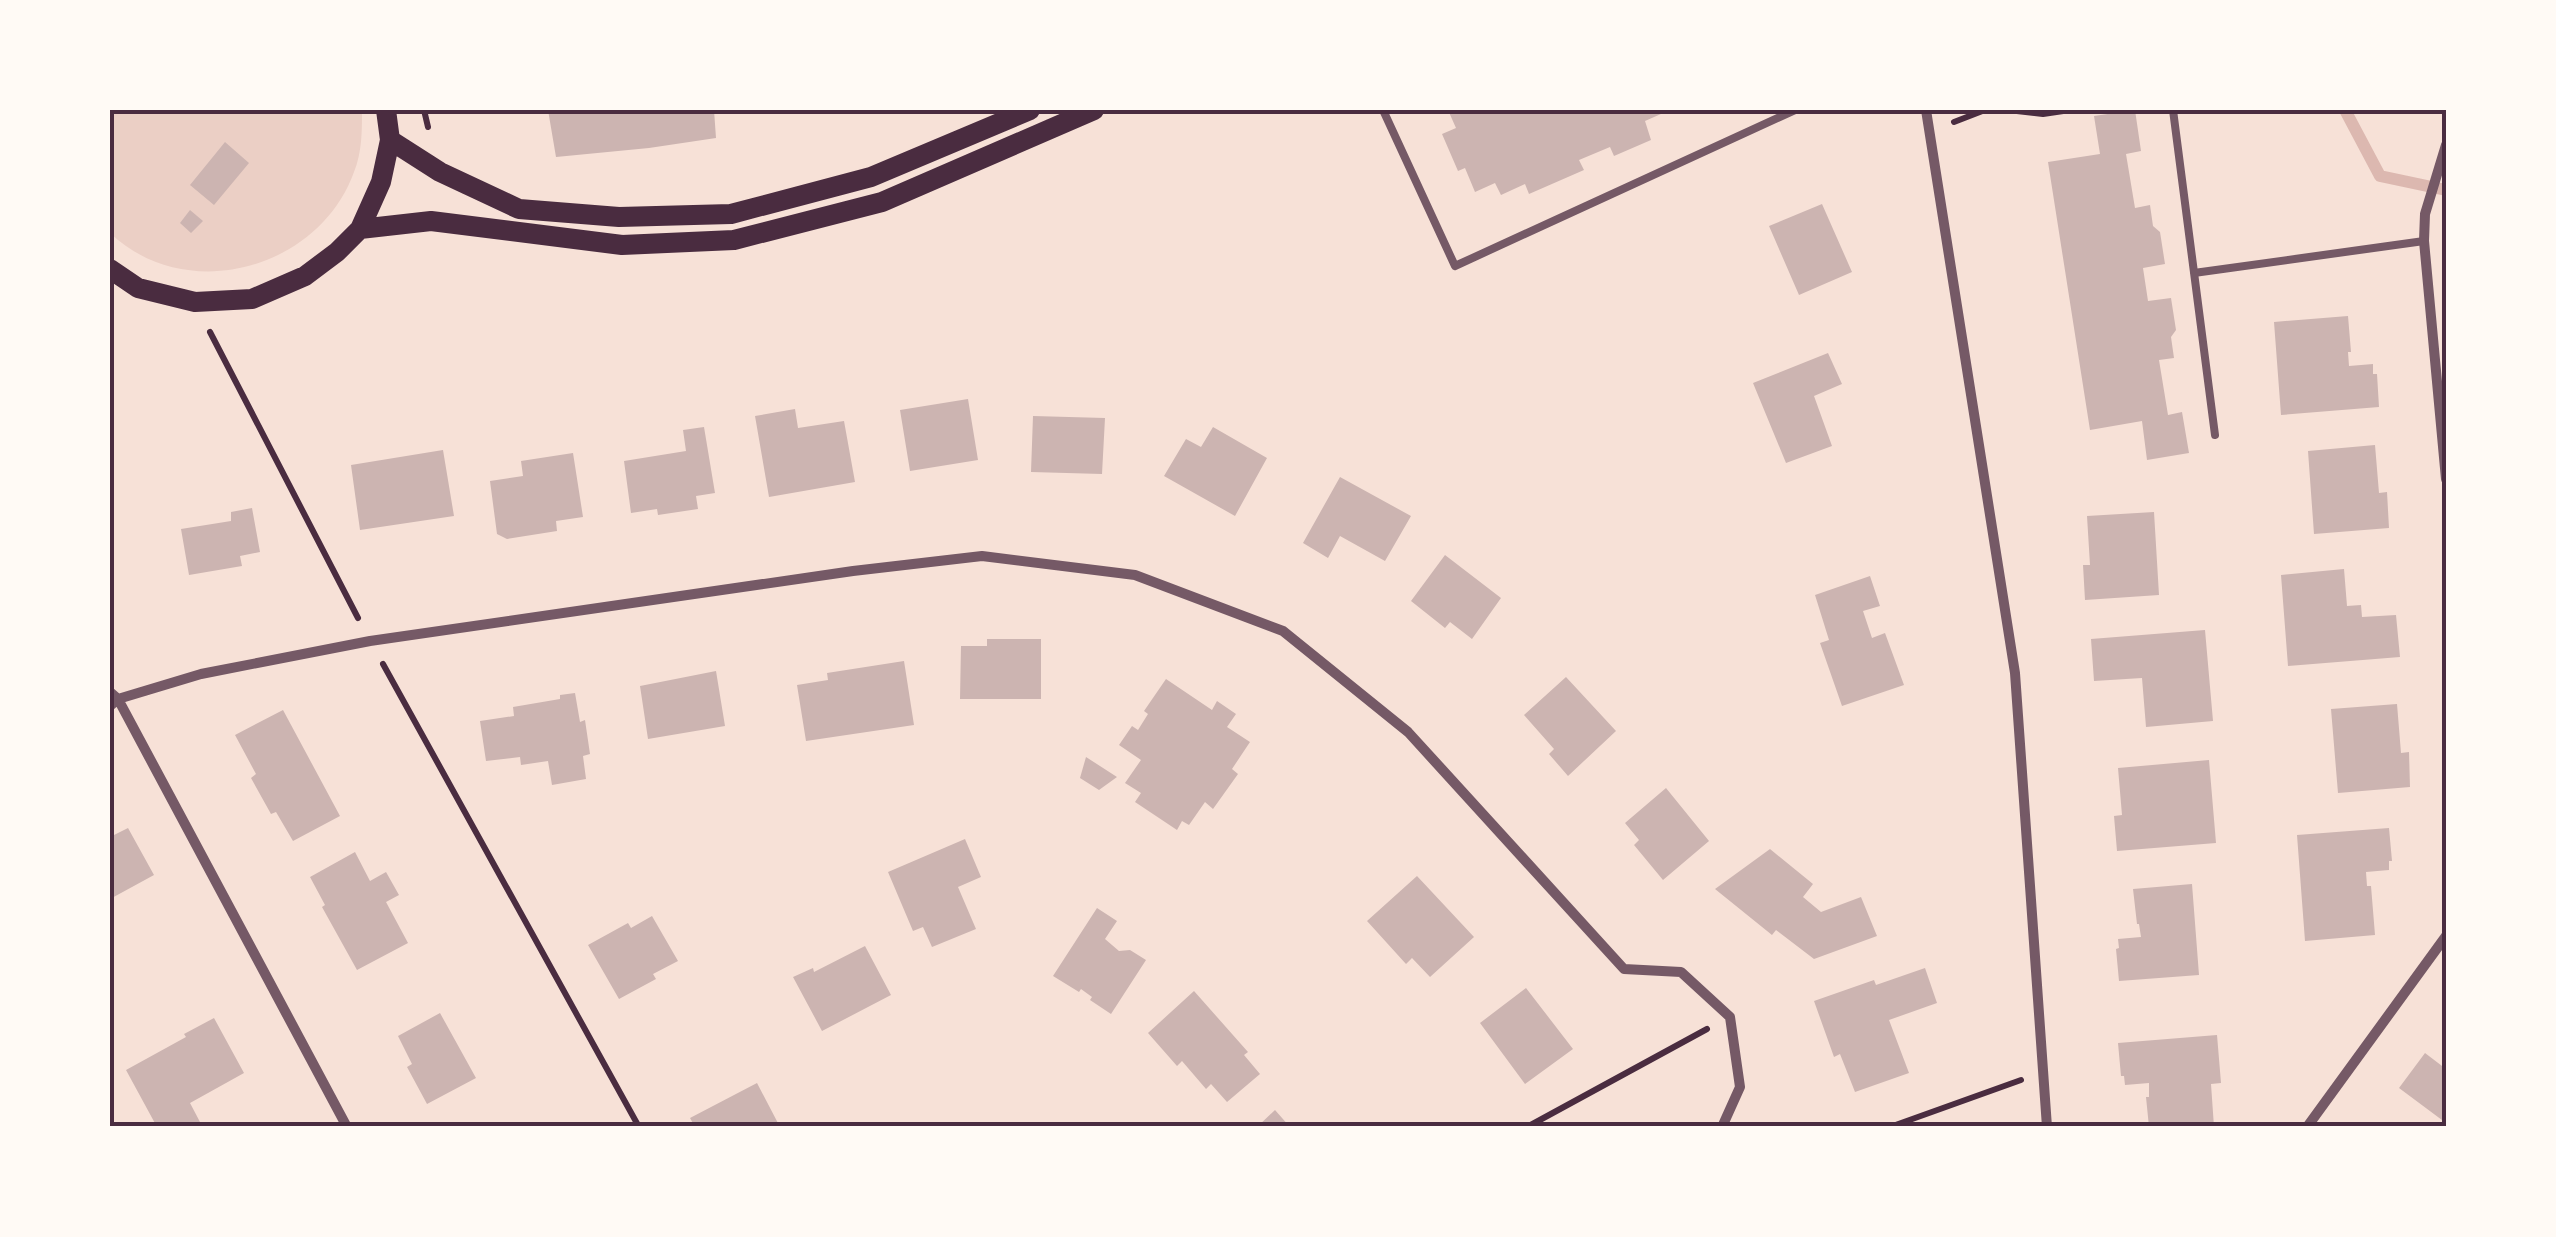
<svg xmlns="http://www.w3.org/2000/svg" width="2556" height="1237" viewBox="0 0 2556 1237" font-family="'Fira Sans Condensed',sans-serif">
<rect width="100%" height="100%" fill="#f7e1d7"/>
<path fill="#ebcfc5" d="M110 110H362C362 131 362 152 354 172 319 269 187 306 110 233Z"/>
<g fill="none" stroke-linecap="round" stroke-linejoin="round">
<path stroke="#dcb8b0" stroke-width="12" d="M2345 110 2380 176 2446 190"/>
</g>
<path fill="#ccb4b1" d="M548 110H714L716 138 649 148 556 157Z
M1448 110H1670L1645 121 1651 140 1614 156 1610 147 1579 160 1584 170 1529 194 1525 184 1501 195 1495 183 1475 192 1465 168 1458 171 1442 134 1456 128Z
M2135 110 2141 151 2126 154 2135 208 2150 205 2153 226 2160 232 2165 264 2143 268 2148 301 2171 298 2176 330 2171 337 2174 358 2159 360 2168 415 2182 412 2189 453 2147 460 2142 421 2090 430 2048 162 2100 154 2094 116Z
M225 142 249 163 214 205 190 185Z
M1822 204 1852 272 1799 295 1769 226Z
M190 210 203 221 191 233 180 223Z
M2348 316 2351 352H2348L2349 366 2373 364V374H2377L2379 407 2281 415 2274 322Z
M1828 353 1842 384 1814 396 1832 446 1786 463 1753 383Z
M968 399 978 460 910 471 900 410Z
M795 409 798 428 844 421 855 482 769 497 755 416Z
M1033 416 1105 418 1102 474 1031 472Z
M704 427 715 493 696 496 698 509 658 515 657 509 631 513 624 461 686 451 683 430Z
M1213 427 1267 458 1235 516 1164 476 1186 439 1201 447Z
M2375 445 2379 493 2387 492 2389 528 2314 534 2308 451Z
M443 450 454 516 360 530 351 465Z
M573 453 583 517 556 521 557 531 507 539 497 534 490 481 523 476 521 461Z
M1340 477 1411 516 1385 561 1340 536 1328 558 1303 543Z
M252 508 260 552 240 556 242 566 189 575 181 529 231 521V512Z
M2154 512 2159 595 2085 600 2083 565H2090L2087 516Z
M1445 555 1501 598 1472 639 1450 622 1445 628 1411 601Z
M2344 569 2347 606 2361 605 2362 617 2396 615 2400 657 2288 666 2281 575Z
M1870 576 1880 606 1863 611 1872 638 1885 633 1904 685 1842 706 1820 643 1829 640 1815 595Z
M2205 630 2213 721 2146 727 2142 678 2094 681 2091 639Z
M987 639H1041V699H960L961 646H987Z
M904 661 914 725 806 741 797 685 828 680 827 673Z
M716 671 725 726 648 739 640 686Z
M1566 677 1616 731 1568 776 1549 754 1554 749 1524 715Z
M1166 679 1212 710 1217 701 1236 714 1227 727 1250 742 1232 769 1238 774 1213 809 1205 802 1189 825 1182 821 1177 830 1135 802 1141 793 1125 783 1141 760 1119 745 1132 726 1138 730 1148 714 1144 711Z
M575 693 580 722 585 720 590 754 583 756 586 779 552 785 548 761 521 765 520 757 486 761 480 721 514 716 513 707 560 699V695Z
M2397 704 2401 753 2409 752 2410 787 2338 793 2331 709Z
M283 710 340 816 293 841 276 812 271 814 251 778 256 774 235 735Z
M1086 757 1117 777 1099 790 1080 778Z
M2209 760 2216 843 2117 851 2114 816 2122 815 2118 768Z
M1666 788 1709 841 1663 880 1634 845 1639 840 1625 823Z
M128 828 154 875 110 899V837Z
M2389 828 2392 861H2389V870L2366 872 2367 886H2371L2375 935 2305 941 2297 835Z
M965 839 981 877 958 887 976 929 932 947 923 927 913 931 888 872Z
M1770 849 1813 884 1803 897 1821 912 1861 897 1877 936 1814 959 1776 930 1772 935 1715 889Z
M355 852 370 881 386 872 399 895 386 902 408 943 357 970 322 907 325 905 310 877Z
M1417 876 1474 937 1430 977 1412 958 1406 964 1367 921Z
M2192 884 2199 975 2119 981 2116 949 2119 948 2118 939 2141 937 2139 924H2137L2133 889Z
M1097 908 1117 921 1105 939 1119 951 1130 950 1146 960 1111 1014 1090 1000 1092 997 1081 989 1079 992 1053 976Z
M652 916 678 961 653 974 656 979 619 999 588 945 628 923 631 928Z
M865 946 891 995 822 1031 793 977 813 968 814 972Z
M1925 968 1937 1003 1889 1020 1909 1073 1855 1092 1840 1054 1834 1057 1814 1001 1874 980 1876 985Z
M1526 988 1573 1049 1525 1084 1480 1023Z
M1194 991 1248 1052 1244 1055 1260 1074 1227 1102 1211 1084 1206 1089 1182 1061 1177 1066 1148 1033Z
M440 1013 476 1078 427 1104 407 1067 412 1064 398 1036Z
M214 1018 244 1073 190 1103 200 1122 191 1127H157L126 1070 186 1037 184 1034Z
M2217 1035 2221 1083 2211 1084 2214 1127H2149L2146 1097H2149V1083L2125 1085 2124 1076H2121L2118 1043Z
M2425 1053 2446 1069V1123L2399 1088Z
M757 1083 780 1127H695L690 1118Z
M1275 1110 1290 1127H1257Z"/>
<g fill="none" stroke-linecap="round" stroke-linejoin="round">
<path stroke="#4a2c40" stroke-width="6" d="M424 110 428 127
M2008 110 2043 114 2070 110
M1954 122 1985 110
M210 332 358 618
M383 664 639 1127
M1527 1127 1707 1029
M1890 1127 2021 1080"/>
<path stroke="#755966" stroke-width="8" d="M1383 110 1455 266 1795 110
M2173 110 2215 435
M2194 273 2424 241"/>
<path stroke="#755966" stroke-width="10" d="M1926 110 2015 673 2047 1127
M2446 145 2425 214 2424 241 2446 479
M110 692 118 699 347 1127
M110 706 118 699 201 674 370 641 853 571 982 556 1135 575 1283 631 1408 732 1624 969 1681 972 1730 1017 1740 1087 1722 1127
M2307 1127 2446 936"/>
<path stroke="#4a2c40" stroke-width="20" d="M390 140 440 172 519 209 619 217 731 214 871 177 1030 110
M360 229 431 221 622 245 734 240 882 202 1094 110
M110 269 138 288 195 302 252 299 305 276 337 252 360 229 381 182 390 140 386 110"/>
</g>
<rect width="2556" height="1237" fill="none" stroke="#fffaf5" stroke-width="225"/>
<rect x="112" y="112" width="2332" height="1012" fill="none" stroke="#4a2c40" stroke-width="4"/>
</svg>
